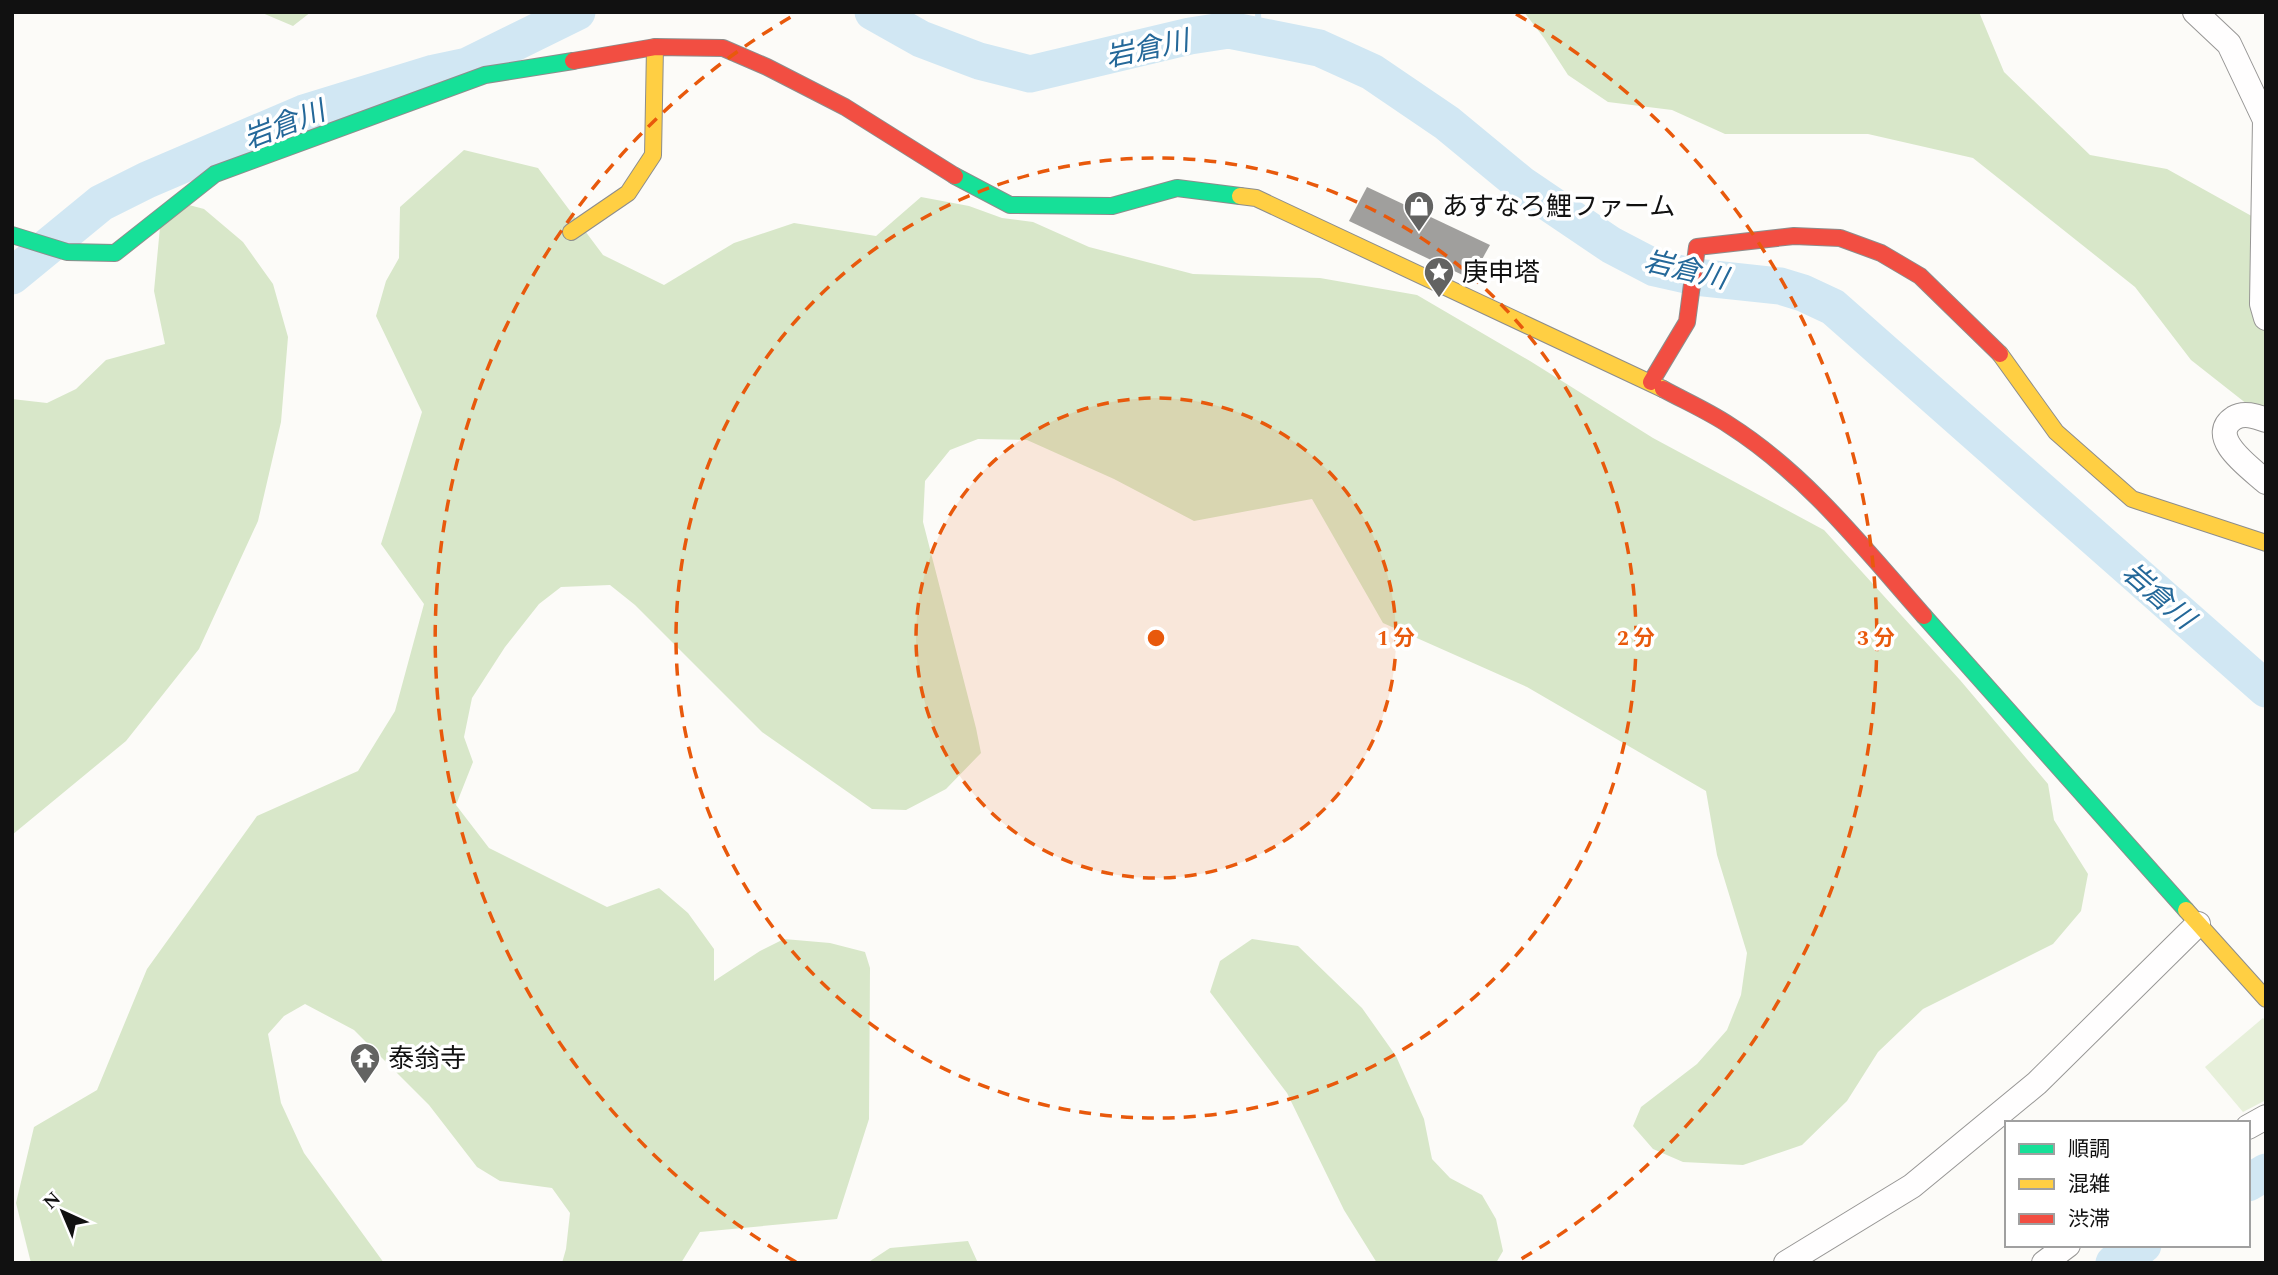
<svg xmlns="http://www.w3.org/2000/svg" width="2278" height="1275" viewBox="0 0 2278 1275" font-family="Spectral,'Noto Sans JP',serif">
<rect width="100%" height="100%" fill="#fcfbf8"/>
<path fill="#e7f0da" d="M2263 1018 2266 1021V1100L2243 1112 2205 1067Z"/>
<path fill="#d8e7c9" d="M260 12H311L293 26Z
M1524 12H1979L2004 72 2090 155 2167 169 2266 224V419L2191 360 2135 287 1973 158 1868 134H1725L1672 110 1608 102 1568 75 1544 38Z
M464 150 538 168 603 255 664 285 734 243 794 223 876 236 921 197 969 206 1002 218 1033 222 1089 247 1193 274 1320 278 1417 295 1530 361 1653 438 1824 530 1960 680 2048 784 2054 820 2088 874 2081 911 2053 944 1923 1009 1878 1052 1847 1101 1802 1145 1743 1165 1683 1162 1653 1149 1633 1126 1641 1107 1697 1064 1727 1030 1741 995 1747 953 1717 855 1706 791 1527 687 1383 623 1312 499 1194 521 1114 479 1027 440 978 439 950 450 925 481 923 522 976 728 981 753 946 789 906 810 872 809 762 732 635 605 610 585 561 587 539 604 505 647 472 698 464 737 473 762 456 805 489 848 607 907 659 888 688 913 714 949V981L760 951 784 939 830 943 865 952 870 968 869 1119 837 1219 700 1232 681 1263H562L566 1249 570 1213 552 1188 500 1181 477 1167 429 1105 354 1030 305 1004 284 1016 268 1034 281 1103 304 1153 384 1263H31L16 1203 34 1127 97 1090 147 969 257 816 358 771 395 711 424 604 381 544 422 412 376 316 386 281 399 258 400 207Z
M189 205 204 209 243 242 273 284 288 337 281 422 258 521 199 649 126 741 12 835V399L47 403 76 389 106 360 165 344 154 291 160 227Z
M1252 939 1298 946 1362 1008 1396 1056 1424 1119 1432 1159 1450 1178 1482 1195 1496 1219 1503 1251 1496 1263H1377L1344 1210 1287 1093 1210 992 1220 961Z
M968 1241 978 1263H867L890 1248Z"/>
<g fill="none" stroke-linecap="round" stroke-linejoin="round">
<path stroke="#d1e7f3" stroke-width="6" d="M1258 12 1259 36"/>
<path stroke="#d1e7f3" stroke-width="37" d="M873 12 921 39 979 61 1030 74 1190 36 1229 30 1319 48 1372 72 1447 123 1521 184 1611 245 1655 268 1695 277 1780 286 1803 293 1833 307 2266 689
M12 276 101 203 147 180 304 113 434 73 467 66 577 12
M2248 1183 2266 1172
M2114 1263 2143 1245"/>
</g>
<path fill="#a09f9d" d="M1367 187 1490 245 1471 279 1349 221Z"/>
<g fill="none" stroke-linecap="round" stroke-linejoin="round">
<g stroke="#979695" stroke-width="26">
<path id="street" d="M2195 12 2229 44 2265 120 2262 304 2266 318
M2266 420C2255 416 2244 412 2234 418 2205 437 2252 469 2266 482
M2248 1127 2266 1117
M1786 1263 1912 1186 2037 1083 2198 924
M2044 1263 2068 1245"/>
</g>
<g stroke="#8d8d8c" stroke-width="18">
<path id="fast" d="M955 176 1010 205 1112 206 1177 188 1240 196
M12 235 67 252 115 253 215 174 485 75 573 61
M1924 616 2186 910"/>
</g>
<g stroke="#8d8d8c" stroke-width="18">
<path id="slow" d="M1240 196 1256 198 1663 389
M571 232 628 193 653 155 655 47
M2000 354 2056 432 2132 499 2266 543
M2186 910 2266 999"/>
</g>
<g stroke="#8d8d8c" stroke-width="18">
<path id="jam" d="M573 61 655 47 723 48 767 67 845 107 955 176
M1651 382 1687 322 1697 247 1794 236 1840 238 1881 253 1920 276 2000 354
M1663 389C1685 401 1708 411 1729 425 1806 474 1864 548 1924 616"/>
</g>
<use href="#street" stroke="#fffefe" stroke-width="24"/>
<use href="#fast" stroke="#16e098" stroke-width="16"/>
<use href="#slow" stroke="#ffcf43" stroke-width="16"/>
<use href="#jam" stroke="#f24e42" stroke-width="16"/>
</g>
<circle cx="1156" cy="638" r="240" fill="#e8590c" fill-opacity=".12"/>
<g fill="none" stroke="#e8590c" stroke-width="3.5" stroke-dasharray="12 9">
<circle cx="1156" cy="638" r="240"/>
<circle cx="1156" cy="638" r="480"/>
<path d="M796 1262A720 720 0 0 1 796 14M1516 14A720 720 0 0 1 1516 1262"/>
</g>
<defs>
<g id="shop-pin" transform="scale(1.575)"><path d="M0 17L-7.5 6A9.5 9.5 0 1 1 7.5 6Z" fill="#636362" stroke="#fff"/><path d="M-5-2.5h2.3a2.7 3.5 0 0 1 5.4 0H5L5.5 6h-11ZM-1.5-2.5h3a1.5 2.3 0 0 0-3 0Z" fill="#fff"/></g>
<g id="sight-pin" transform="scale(1.575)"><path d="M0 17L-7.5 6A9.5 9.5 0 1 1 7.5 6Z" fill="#636362" stroke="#fff"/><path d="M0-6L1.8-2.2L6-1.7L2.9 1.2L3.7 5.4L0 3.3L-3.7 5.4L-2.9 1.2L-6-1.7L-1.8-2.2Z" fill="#fff"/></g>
<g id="temple-pin" transform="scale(1.575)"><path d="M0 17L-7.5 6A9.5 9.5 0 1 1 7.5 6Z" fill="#636362" stroke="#fff"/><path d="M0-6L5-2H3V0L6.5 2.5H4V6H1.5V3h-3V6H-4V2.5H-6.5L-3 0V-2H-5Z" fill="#fff"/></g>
</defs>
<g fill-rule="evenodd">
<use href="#shop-pin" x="1419" y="206"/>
<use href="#sight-pin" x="1439" y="272"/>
<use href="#temple-pin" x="365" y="1058"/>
</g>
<g text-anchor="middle" stroke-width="7" stroke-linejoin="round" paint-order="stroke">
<g font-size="26" fill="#111" stroke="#fff" text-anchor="start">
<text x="1442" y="215">あすなろ鯉ファーム</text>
<text x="1462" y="281">庚申塔</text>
<text x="388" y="1067">泰翁寺</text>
</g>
<g font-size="28" font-style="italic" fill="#246899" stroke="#fff">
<text transform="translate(1147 48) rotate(-12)" y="10">岩倉川</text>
<text transform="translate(284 124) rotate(-21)" y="10">岩倉川</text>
<text transform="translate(1686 269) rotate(13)" y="10">岩倉川</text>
<text transform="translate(2159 595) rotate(41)" y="10">岩倉川</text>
</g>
</g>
<circle cx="1156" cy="638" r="10" fill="#e8590c" stroke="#fff" stroke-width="3.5"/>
<g font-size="21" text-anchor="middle" font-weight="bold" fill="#e8590c" stroke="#fff" stroke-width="7" stroke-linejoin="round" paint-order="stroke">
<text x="1396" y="645">1 分</text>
<text x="1636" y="645">2 分</text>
<text x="1876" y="645">3 分</text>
</g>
<rect width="2278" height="1275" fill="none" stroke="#111111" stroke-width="28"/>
<rect x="2005" y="1121" width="245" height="126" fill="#ffffff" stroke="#a0a0a0" stroke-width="2"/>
<rect x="2019" y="1144" width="35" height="10" fill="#16e098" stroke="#a0a0a0" stroke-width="2"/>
<text x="2068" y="1156" font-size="21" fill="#111111">順調</text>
<rect x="2019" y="1179" width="35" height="10" fill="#ffcf43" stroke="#a0a0a0" stroke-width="2"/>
<text x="2068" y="1191" font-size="21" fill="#111111">混雑</text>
<rect x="2019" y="1214" width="35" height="10" fill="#f24e42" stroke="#a0a0a0" stroke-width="2"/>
<text x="2068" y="1226" font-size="21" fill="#111111">渋滞</text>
<g transform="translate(63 1212) rotate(316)" stroke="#ffffff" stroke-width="5" paint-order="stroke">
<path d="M0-5L12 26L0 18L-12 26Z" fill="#111111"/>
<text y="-10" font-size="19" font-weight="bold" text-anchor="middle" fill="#111111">N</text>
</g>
</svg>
